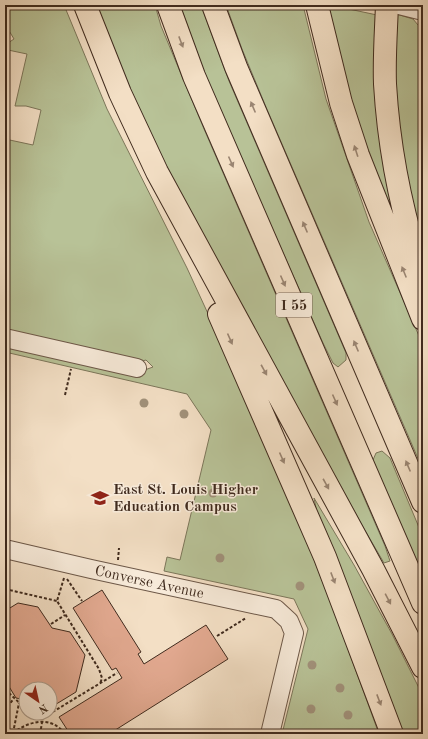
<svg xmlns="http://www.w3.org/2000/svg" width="428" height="739" viewBox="0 0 428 739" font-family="'Old Standard TT',serif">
<rect width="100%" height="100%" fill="#f3dfc5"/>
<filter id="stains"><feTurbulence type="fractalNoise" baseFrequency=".005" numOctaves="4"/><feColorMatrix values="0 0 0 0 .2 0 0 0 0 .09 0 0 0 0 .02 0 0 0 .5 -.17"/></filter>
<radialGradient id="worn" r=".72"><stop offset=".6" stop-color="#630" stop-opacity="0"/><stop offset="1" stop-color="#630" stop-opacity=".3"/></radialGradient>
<path fill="#b8c297" stroke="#7c765a" d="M5 5H64L107 109 187 268 227 355 285 486 333 608 379 734H282L308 629 294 599 164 571 167 557 180 560 211 430 187 394 5 352V342L139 372 153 367 146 360 135 363 5 329V139L33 145 41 110 26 106H15L27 54 8 50 5 45 14 39 5 24Z
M95 5H155L161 26 204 129 385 546 390 561 384 563 363 527 204 238 151 137 123 74Z
M180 5H201L229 81 346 353V360L338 367 333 363 323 343 209 86Z
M226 5H303L326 99 369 222 423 345V470L266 107 242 49Z
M323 5H330L377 15 397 224 377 188Z
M393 13 413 19 418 25 423 26V159L421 160 423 168V258L395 127Z
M382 451 390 458 423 537V577L391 505 373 460 376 453Z
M314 498 354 565 392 634 423 696V734H399L319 523Z"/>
<path fill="#e1a88f" stroke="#402b1e" d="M102 590 141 652 138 654 144 664 206 625 228 659 109 734H70L59 717 122 678 116 668 112 670 73 608Z
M18 603 38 607 52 628 70 632 85 655 76 692 53 706H50V689H26V700L16 698 5 680V611Z"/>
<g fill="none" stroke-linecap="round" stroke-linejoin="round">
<g stroke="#6d5848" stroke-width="20">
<g id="minor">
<path d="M399 5 423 11"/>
<path d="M5 338 137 368"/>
<path id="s1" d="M5 549 91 569 276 609 289 621 294 633 270 734"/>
</g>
</g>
<g stroke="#402b1e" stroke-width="24">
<path id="highway" d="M85 5 120 93 157 172 373 569 423 667
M168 5 194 76 423 603
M213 5 236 67 423 502
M317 5 341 103 358 155 423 319
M387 5C386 31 384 58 385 84 389 151 402 215 423 278
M219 314 325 557 392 734"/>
</g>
<path stroke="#402b1e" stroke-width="2" stroke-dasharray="3 2" stroke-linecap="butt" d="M65 395 71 369
M118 560 119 548
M64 578 57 601 99 669 102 678 100 684
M67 579 82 601
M5 589 57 601
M51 624 65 615
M217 636 246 618
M5 698 10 694 26 709
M5 711 14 698
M30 713C36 718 40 718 46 716L117 673
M13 733C29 721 51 715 65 734
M13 733 19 703
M40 734 43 717"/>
<use href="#minor" stroke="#f7ead9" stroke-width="18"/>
<use href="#highway" stroke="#f3dfc5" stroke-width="22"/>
</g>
<g fill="#a1917a">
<circle cx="144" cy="403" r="4.5"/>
<circle cx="184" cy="414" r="4.5"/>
<circle cx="213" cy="493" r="4.5"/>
<circle cx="220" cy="558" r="4.5"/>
<circle cx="300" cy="586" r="4.5"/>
<circle cx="312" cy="665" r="4.5"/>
<circle cx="340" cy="688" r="4.5"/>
<circle cx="311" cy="709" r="4.5"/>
<circle cx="348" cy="715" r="4.5"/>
</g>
<defs><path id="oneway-solid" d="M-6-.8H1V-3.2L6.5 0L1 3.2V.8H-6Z"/></defs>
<g fill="#9a8572">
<use href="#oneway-solid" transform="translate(181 42) rotate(69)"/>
<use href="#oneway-solid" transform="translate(253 107) rotate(-113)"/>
<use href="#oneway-solid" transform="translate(356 151) rotate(-108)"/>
<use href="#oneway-solid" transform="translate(231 162) rotate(66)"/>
<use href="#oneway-solid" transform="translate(305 227) rotate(-113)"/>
<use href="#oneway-solid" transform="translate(404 272) rotate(-112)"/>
<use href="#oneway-solid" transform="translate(283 281) rotate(66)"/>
<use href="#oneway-solid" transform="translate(230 339) rotate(66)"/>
<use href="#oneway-solid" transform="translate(356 346) rotate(-113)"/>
<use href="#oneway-solid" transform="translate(264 370) rotate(61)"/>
<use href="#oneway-solid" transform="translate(335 400) rotate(66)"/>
<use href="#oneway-solid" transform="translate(282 458) rotate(66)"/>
<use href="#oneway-solid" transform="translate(408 466) rotate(-113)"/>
<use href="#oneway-solid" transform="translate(326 484) rotate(61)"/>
<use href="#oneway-solid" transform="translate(333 578) rotate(69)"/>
<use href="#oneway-solid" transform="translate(388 599) rotate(62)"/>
<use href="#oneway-solid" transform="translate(379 700) rotate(69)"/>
</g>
<defs>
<g id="university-bare" transform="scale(1.38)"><path d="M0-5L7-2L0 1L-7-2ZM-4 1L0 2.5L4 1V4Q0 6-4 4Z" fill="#8f2418" stroke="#f7ead9" stroke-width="2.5" paint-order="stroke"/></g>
</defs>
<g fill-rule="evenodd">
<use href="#university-bare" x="100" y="498"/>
</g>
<g text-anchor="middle" stroke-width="3" stroke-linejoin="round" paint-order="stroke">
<rect fill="#f7ead9" stroke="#776456" stroke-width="1" x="276" y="293" width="36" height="24" rx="3"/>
<g font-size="14" font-weight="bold" fill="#402b1e">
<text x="294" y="310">I 55</text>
</g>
<g font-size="15" font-weight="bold" fill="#402b1e" stroke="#f7ead9" text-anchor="start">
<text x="113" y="494">East St. Louis Higher<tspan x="113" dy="17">Education Campus</tspan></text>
</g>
<g font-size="15" fill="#402b1e" stroke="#f7ead9">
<text dy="5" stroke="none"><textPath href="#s1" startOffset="148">Converse Avenue</textPath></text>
</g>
</g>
<rect width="428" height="739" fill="none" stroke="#f3dfc5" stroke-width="20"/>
<rect x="6" y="6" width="416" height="727" fill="none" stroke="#402b1e" stroke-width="2"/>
<rect x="10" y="10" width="408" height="719" fill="none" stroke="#402b1e"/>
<g transform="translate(38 701) rotate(146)"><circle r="19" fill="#f7ead9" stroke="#ae9e8e"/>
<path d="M0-3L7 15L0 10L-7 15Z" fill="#8f2418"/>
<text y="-6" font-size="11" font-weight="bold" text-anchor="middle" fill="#402b1e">N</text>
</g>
<rect width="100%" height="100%" filter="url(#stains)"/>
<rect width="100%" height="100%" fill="url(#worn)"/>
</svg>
